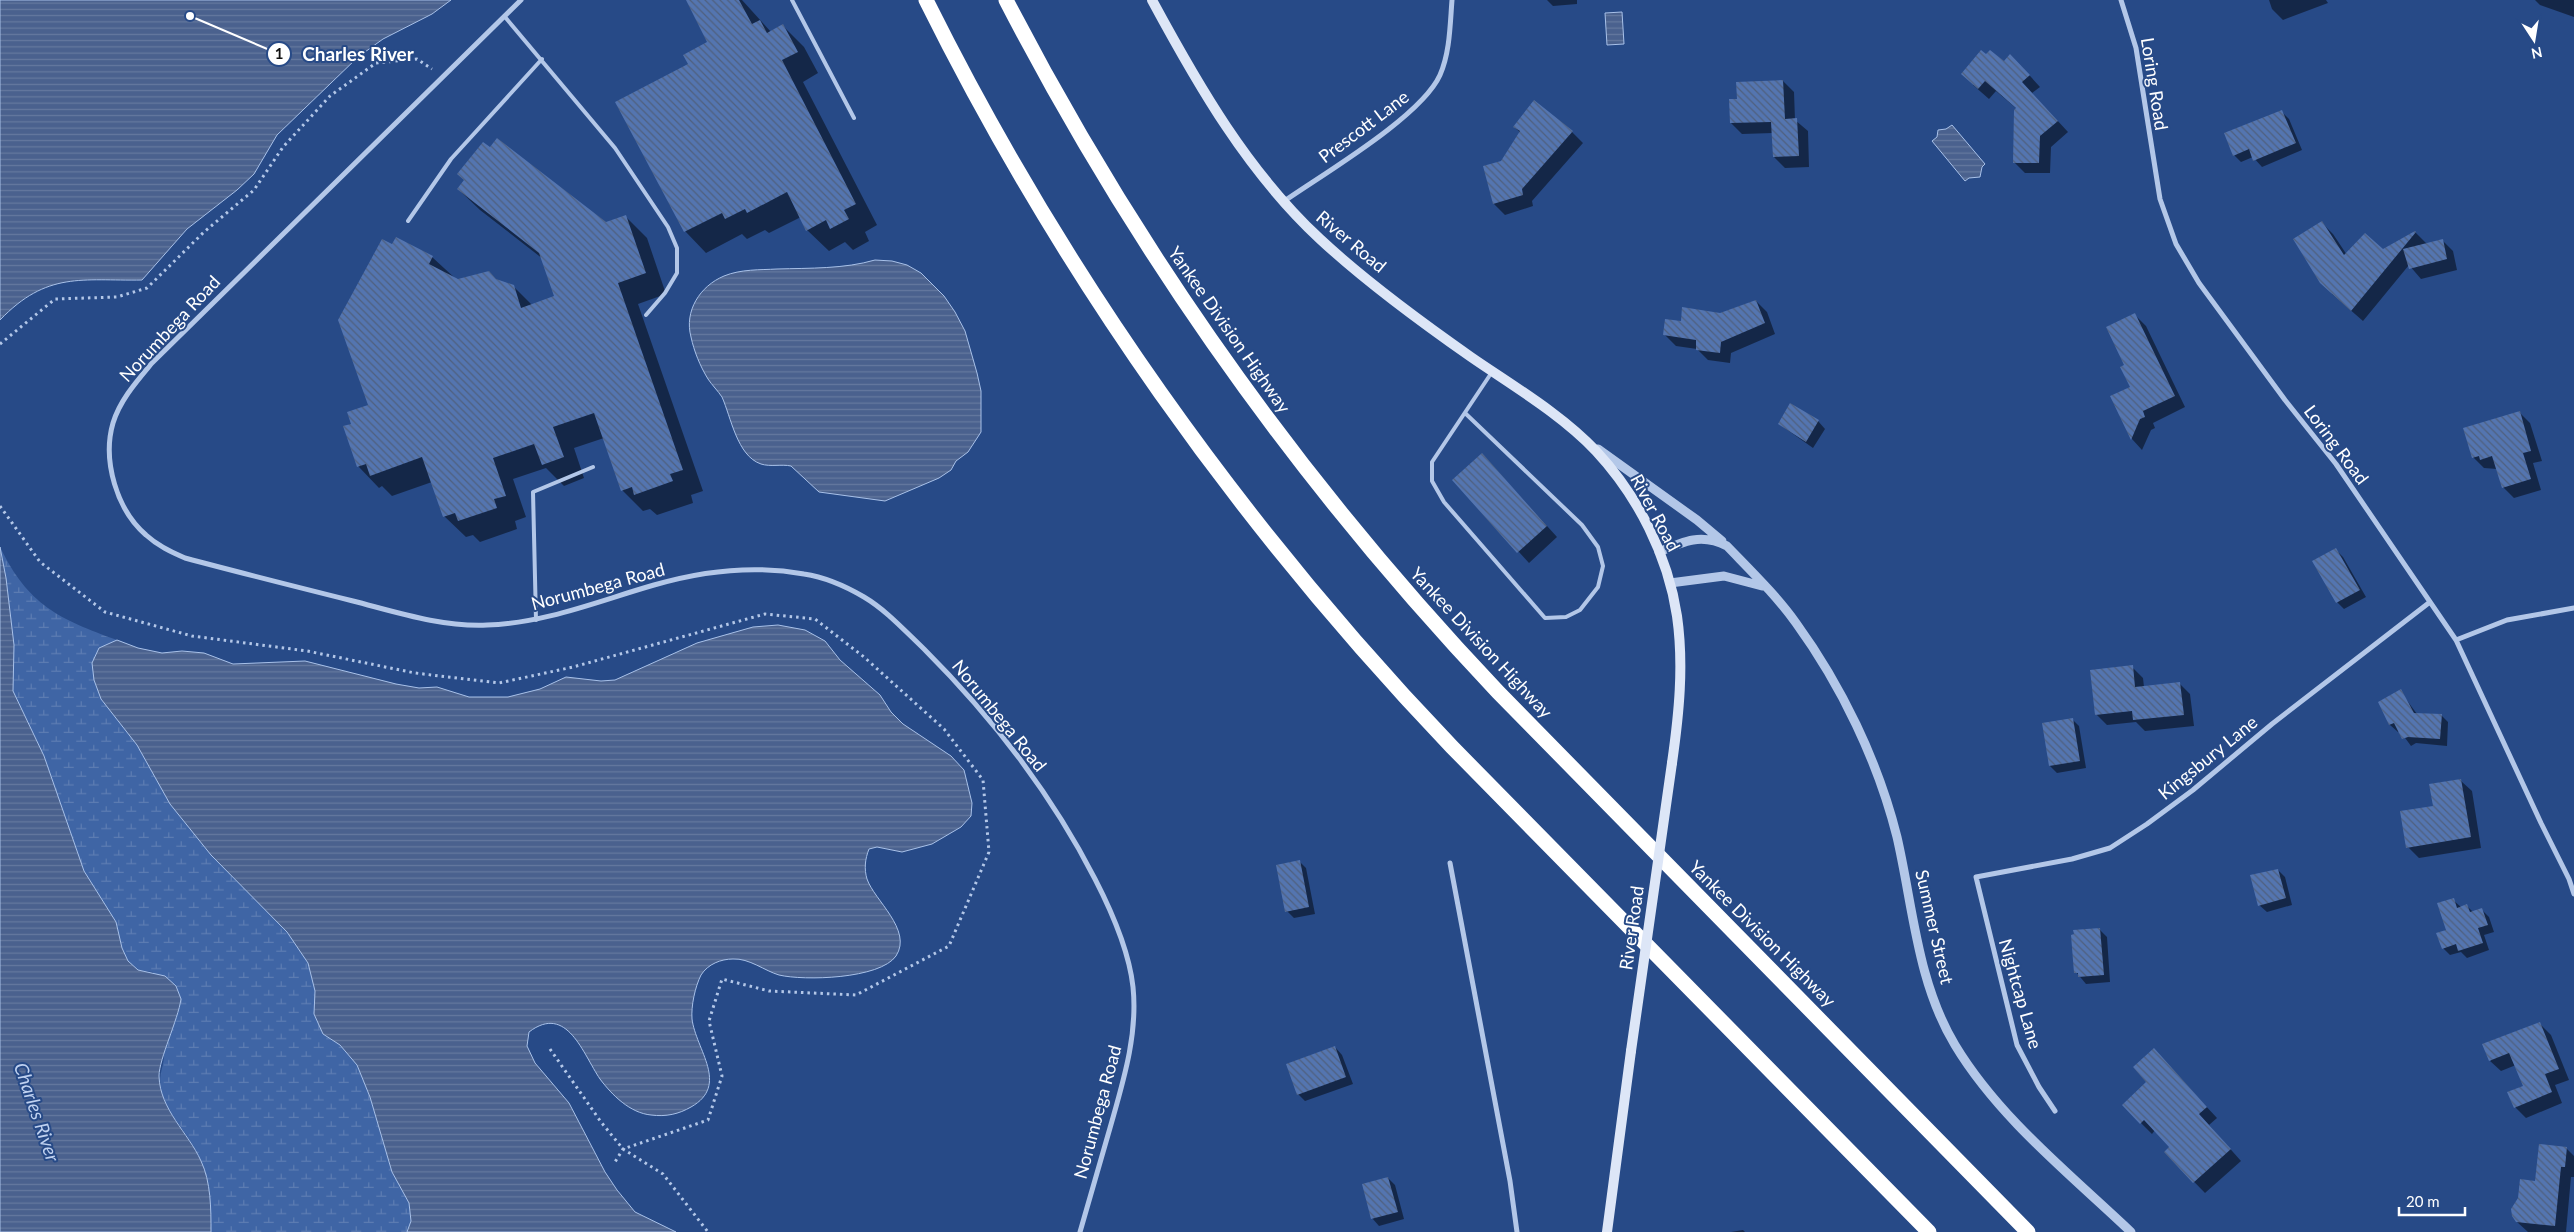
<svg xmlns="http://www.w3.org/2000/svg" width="2574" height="1232" viewBox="0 0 2574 1232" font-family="Lato,sans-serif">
<defs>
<pattern id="wetland-marsh" width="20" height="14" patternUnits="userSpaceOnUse" patternTransform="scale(1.25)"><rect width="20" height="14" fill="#3f65a5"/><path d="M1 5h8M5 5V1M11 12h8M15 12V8" fill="none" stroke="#5c7cb2"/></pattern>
<pattern id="water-rules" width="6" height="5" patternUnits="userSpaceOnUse" patternTransform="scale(1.25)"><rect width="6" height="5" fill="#4a618e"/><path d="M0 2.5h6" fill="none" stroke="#65799f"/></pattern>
<pattern id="building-back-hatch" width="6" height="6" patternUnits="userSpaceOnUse" patternTransform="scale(1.25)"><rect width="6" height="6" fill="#5475b0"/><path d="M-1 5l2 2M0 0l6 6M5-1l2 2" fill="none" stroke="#50607e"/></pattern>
</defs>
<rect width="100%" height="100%" fill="#274a87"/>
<path fill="url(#wetland-marsh)" d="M0 547C28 605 59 619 117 640L99 648 101 699 137 745 170 804 211 855 287 932 308 963 315 991 314 1014 323 1034 340 1045 357 1065 370 1097 392 1172 409 1203 411 1221 407 1232H211C211 1201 209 1171 192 1144 181 1125 165 1110 161 1088 158 1075 164 1067 164 1055 163 1028 156 999 153 972L138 970 128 961 122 948 116 922 84 871 44 756 13 691 10 608Z"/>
<path fill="url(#water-rules)" stroke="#a8c1e9" d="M0 0H451L432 14 383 39 358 57 277 135 254 174 237 190 187 229 142 280C82 281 47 271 0 320Z
M1622 12 1624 44 1607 45 1605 13Z
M1952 125 1985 164 1982 167 1980 177 1969 178 1965 181 1932 141 1937 137 1938 130 1946 129Z
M875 260 892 261 907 265 921 273 944 296 955 312 965 331 977 373 981 391V432L968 452 956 461 951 470 939 478 885 501 819 492 791 466C782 464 770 467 761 464 737 456 731 417 722 397 718 391 712 385 708 379 700 366 694 351 691 337 684 311 700 286 724 276 741 269 760 270 777 269 810 268 844 269 875 260Z
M0 547 6 578 14 645 13 691 44 756 84 871 116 922 122 948 128 961 138 970 165 976 176 986 181 999C178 1020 159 1059 159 1076 160 1110 188 1132 201 1161 211 1182 211 1209 211 1232H0Z
M778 625 805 630 825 641 840 660 880 695 891 712 903 724 951 756 964 770 972 803 971 816 961 827 932 844 902 852 877 847 869 849C865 859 864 869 867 879 874 900 913 930 896 956 880 979 804 981 779 975 765 971 749 958 733 959 721 959 708 964 701 975 695 987 691 1006 692 1019 696 1050 730 1085 691 1107 679 1114 666 1117 651 1115 630 1113 612 1095 600 1079 583 1054 567 1003 529 1032L527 1046 535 1063 569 1103 605 1172 617 1190 635 1212 676 1232H407L411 1221 409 1203 392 1172 370 1097 357 1065 340 1045 323 1034 314 1014 315 991 308 963 287 932 211 855 170 804 137 745 101 699 94 680 92 663 99 648 117 640 138 648 162 653 182 651 204 653 233 664 305 661 396 684 419 688 437 687 469 697H508L540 689 566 677 601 681 615 680 697 643 753 627Z"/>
<path fill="#0007" d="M717 0H742L771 32 783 26 804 47 818 73 803 82 877 225 865 232 869 241 853 250 845 242 829 251 807 230 801 217 769 233 765 230 747 239 742 234 706 253 685 231 690 64 709 42Z
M1547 0H1577V4L1553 6Z
M2269 0H2326L2328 3 2283 20 2272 9Z
M2535 0H2574V17L2540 5Z
M2004 63 2021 66 2040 87 2032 93 2068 132 2051 147 2050 173H2025L2014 162 2017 109 1996 91 1989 99 1973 85Z
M1783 81 1794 92 1795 120 1808 131 1809 167 1785 168 1774 157 1773 133 1742 134 1731 123Z
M2282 112 2289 119 2302 150 2262 167 2253 157 2241 162 2234 155Z
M1514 127 1572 132 1583 143 1532 201 1533 206 1505 215 1494 204 1521 133Z
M458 189 605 224 626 217 647 238 666 294 638 304 703 491 691 495 693 503 657 515 650 509 643 511 622 490 604 438 574 448 584 478 564 486 546 468 513 479 526 517 515 521 517 529 480 542 473 535 466 537 444 516 432 482 392 496 382 486 379 488 358 466 352 424 369 406 392 246 432 257 457 280 497 281 513 286 532 305 556 297 543 259 480 210Z
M2322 223 2333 234 2347 255 2383 251 2415 232 2427 244 2442 240 2453 251 2457 270 2421 279 2409 265 2363 321 2332 294Z
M1756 301 1767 312 1775 334 1731 353 1730 363 1708 360 1697 349 1676 346 1665 335 1682 322 1720 314Z
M2135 315 2146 326 2185 407 2153 423 2155 428 2151 430 2142 450 2132 439 2112 397 2131 388 2126 366Z
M2519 412 2530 423 2542 461 2533 463 2541 490 2514 498 2503 487 2497 469 2484 468 2473 457Z
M1818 421 1825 429 1813 448 1779 424Z
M1482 454 1557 537 1529 563 1454 480Z
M2336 550 2343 557 2366 597 2344 609 2337 602Z
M2132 667 2143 678 2144 687 2179 683 2190 694 2194 726 2145 731 2136 722 2107 725 2096 714Z
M2400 691 2417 714 2441 715 2448 722 2447 746 2416 743 2411 746 2400 731 2398 732 2390 725 2380 703Z
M2072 719 2079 726 2086 768 2057 773 2050 766 2043 724Z
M2461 781 2472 791 2481 848 2419 858 2408 847 2434 807Z
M1299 861 1306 868 1315 914 1294 918 1287 911Z
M2278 870 2285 877 2292 905 2267 912 2259 905Z
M2453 900 2461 907 2467 906 2473 912 2482 910 2489 917 2494 932 2484 935 2489 950 2467 958 2461 952 2450 955 2443 948Z
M2100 930 2107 937 2110 982 2086 984 2076 972Z
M2540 1024 2551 1035 2569 1080 2555 1085 2562 1103 2526 1118 2515 1107 2525 1087 2516 1065 2501 1071 2490 1061Z
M1335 1047 1342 1055 1353 1084 1305 1101 1298 1094Z
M2164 1061 2217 1118 2209 1125 2241 1161 2205 1193 2165 1152 2171 1147 2155 1130 2152 1134 2141 1123 2148 1082Z
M2566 1148 2574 1156V1177H2571L2566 1232H2528L2517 1222 2537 1182Z
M1388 1178 1395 1185 1404 1219 1379 1226 1372 1218Z
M1743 1230 1745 1232H1731Z"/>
<path fill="url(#building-back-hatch)" d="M686 0H739L752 24 760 20 767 33 783 24 798 52 782 60 856 204 844 210 849 219 830 229 826 220 806 231 787 192 747 213 745 209 725 219 722 213 684 232 615 102 688 64 683 55 707 42Z
M1981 50 1986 54 1990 50 2004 61 2010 54 2030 75 2022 82 2058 121 2040 136 2039 163H2013L2014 110 2016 108 1985 81 1978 89 1961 74Z
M1783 80 1785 119 1797 118 1799 156 1773 157 1771 122 1730 123 1729 99H1737L1736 82Z
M1534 100 1573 131 1522 189 1523 195 1493 204 1483 166 1501 161 1520 131 1513 127Z
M2282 110 2296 143 2253 161 2249 149 2233 156 2224 133Z
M497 138 606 222 626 215 646 273 618 283 683 470 670 474 673 481 634 495 632 487 621 491 594 413 553 427 564 457 542 465 534 444 493 458 506 496 494 499 497 508 458 521 455 513 443 517 422 457 370 476 366 464 357 467 343 426 351 424 347 412 368 405 338 320 382 239 392 244 396 237 433 256 429 264 458 279 489 271 496 279 514 285 521 308 554 296 539 253 457 189 464 180 457 174 483 142 490 147Z
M2322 221 2344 255 2365 233 2383 249 2415 231 2416 232 2351 311 2320 283 2293 239Z
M2443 239 2447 259 2409 269 2403 249Z
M1756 300 1765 323 1721 342 1720 353 1696 350V340L1663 335 1665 319 1681 321 1682 307 1720 313Z
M2135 313 2175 396 2143 411 2145 417 2140 419 2131 440 2110 396 2130 387 2120 367 2124 365 2106 327Z
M1790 403 1819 420 1806 442 1778 424Z
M2520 411 2531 451 2523 453 2531 479 2502 488 2492 456 2480 460 2479 456 2472 458 2463 428Z
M1482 453 1547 526 1517 553 1452 480Z
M2336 548 2360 590 2336 603 2312 561Z
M2133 665 2135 687 2180 682 2184 715 2133 720 2132 711 2095 715 2090 670Z
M2401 689 2414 713 2442 714 2440 739 2408 737 2402 739 2394 723 2389 725 2378 702Z
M2073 718 2080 761 2049 766 2042 723Z
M2461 779 2471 837 2406 848 2400 811 2433 806 2429 784Z
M1300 860 1309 907 1285 912 1276 865Z
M2278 869 2286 898 2258 906 2250 875Z
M2454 898 2457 908 2467 904 2470 912 2482 908 2488 925 2478 928 2483 943 2458 951 2456 944 2442 949 2436 933 2446 930 2437 903Z
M2100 928 2104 975 2078 977V973H2074L2071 935 2074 934 2073 930Z
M2540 1022 2559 1069 2545 1074 2552 1092 2514 1108 2507 1092 2523 1086 2509 1053 2489 1061 2482 1044Z
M1335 1046 1346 1077 1297 1095 1286 1064Z
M2154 1048 2207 1107 2199 1114 2231 1149 2193 1183 2164 1152 2169 1147 2144 1120 2140 1124 2122 1105 2146 1082 2133 1067Z
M2539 1144 2567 1147 2565 1167H2561L2555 1226 2516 1222 2512 1216 2511 1209 2518 1198 2520 1179 2535 1181Z
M1388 1177 1398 1212 1371 1219 1362 1184Z"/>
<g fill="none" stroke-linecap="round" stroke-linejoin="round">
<path stroke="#b3c7e8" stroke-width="3" stroke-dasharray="2.5 4" stroke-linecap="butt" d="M0 344 55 299 117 297 147 288 204 232 254 190 283 147 330 96 376 63 417 59 432 69
M0 506 40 562 105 612 192 636 307 651 415 673 499 683 573 667 765 614 815 619 864 657 944 729 983 780 989 852 949 946 856 995 769 991 722 979 709 1021 722 1076 708 1120 623 1149 615 1162
M550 1049 601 1122 623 1149 663 1174 708 1232"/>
<path stroke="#b3c7e8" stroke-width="4" d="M792 0 854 118
M505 17 615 148 668 227 677 248V273L665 293 646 315
M408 221 451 159 542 59
M1465 413 1582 525 1598 547 1603 566 1598 587 1580 610 1566 617 1545 618 1444 502 1432 481V462L1492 372
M536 620 533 492 593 467"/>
<path stroke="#b3c7e8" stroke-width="5" d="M521 0 152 363C137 381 120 400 113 423 102 461 117 510 146 535 158 546 171 552 185 558 241 573 297 587 353 601 396 612 441 627 487 625 546 623 598 601 654 585 702 571 754 565 804 574 824 577 847 587 864 597 886 610 905 631 924 649 992 717 1051 793 1095 879 1112 912 1129 950 1133 987 1138 1035 1123 1082 1110 1128 1100 1163 1090 1197 1080 1232
M2121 0 2136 48 2160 199 2176 244 2199 283 2285 400 2336 464 2456 640 2541 823 2569 879 2574 894
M1283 202C1323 174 1421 117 1440 75 1450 52 1450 25 1452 0
M2456 640 2507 620 2574 608
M1450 863 1510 1181 1517 1232
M2055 1111 2039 1087 2017 1045 1976 877 2072 859 2110 848 2147 824 2193 790 2272 724 2430 602"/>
<path stroke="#b3c7e8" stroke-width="9" d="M1598 449 1697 520 1722 541
M1659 552C1684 541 1702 533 1727 546 1751 571 1776 595 1796 623 1841 685 1878 761 1897 837 1913 906 1917 982 1955 1045 1999 1118 2070 1174 2131 1232
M1670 583 1724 576 1762 586"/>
<path stroke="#dde6f7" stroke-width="10" d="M1152 0C1199 87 1248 172 1320 239 1365 281 1421 322 1471 357 1513 386 1561 414 1596 451 1638 496 1668 556 1677 616 1684 665 1679 714 1672 763
M1607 1232 1631 1051"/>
<path stroke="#fff" stroke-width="15" d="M926 0C1062 274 1241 526 1452 747L1929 1232
M1006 0C1137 253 1302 485 1498 692L2028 1232"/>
<path stroke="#dde6f7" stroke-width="10" d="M1631 1051 1672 763"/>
</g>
<g text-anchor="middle" stroke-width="4" stroke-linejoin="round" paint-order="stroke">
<g font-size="18" fill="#fff" stroke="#274a87">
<text transform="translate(2154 84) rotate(81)" y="6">Loring Road</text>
<text transform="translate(1364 127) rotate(-37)" y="6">Prescott Lane</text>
<text transform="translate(1351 242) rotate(40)" y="6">River Road</text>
<text transform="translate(170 329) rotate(-47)" y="6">Norumbega Road</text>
<text transform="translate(1229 330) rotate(55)" y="6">Yankee Division Highway</text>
<text transform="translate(2336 445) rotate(53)" y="6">Loring Road</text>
<text transform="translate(1655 513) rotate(62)" y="6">River Road</text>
<text transform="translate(598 587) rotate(-15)" y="6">Norumbega Road</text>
<text transform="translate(1481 643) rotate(47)" y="6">Yankee Division Highway</text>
<text transform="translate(999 716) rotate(51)" y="6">Norumbega Road</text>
<text transform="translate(2208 758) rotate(-39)" y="6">Kingsbury Lane</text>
<text transform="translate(1934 927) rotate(77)" y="6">Summer Street</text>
<text transform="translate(1632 928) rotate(-82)" y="6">River Road</text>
<text transform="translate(1762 934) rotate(45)" y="6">Yankee Division Highway</text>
<text transform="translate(2020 994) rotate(74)" y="6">Nightcap Lane</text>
<text transform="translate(1098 1112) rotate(-75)" y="6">Norumbega Road</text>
</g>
<g font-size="19" font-style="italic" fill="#bfd1f0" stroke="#274a87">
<text transform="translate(37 1112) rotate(71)" y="7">Charles River</text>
</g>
</g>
<path fill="none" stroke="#fff" stroke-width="2" d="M190 16L279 54"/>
<g fill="#fff" stroke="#274a87" stroke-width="2">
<circle cx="190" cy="16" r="5"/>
<circle cx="279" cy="54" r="12"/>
</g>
<g font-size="15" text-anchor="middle" font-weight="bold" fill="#111">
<text x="279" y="59">1</text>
</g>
<g font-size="19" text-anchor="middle" font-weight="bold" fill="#fff" stroke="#274a87" stroke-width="4" stroke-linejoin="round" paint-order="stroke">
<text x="358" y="61">Charles River</text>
</g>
<g transform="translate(2534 40) rotate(168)" stroke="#274a87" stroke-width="4" paint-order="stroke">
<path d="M0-4L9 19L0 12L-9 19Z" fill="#ffffff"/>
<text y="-8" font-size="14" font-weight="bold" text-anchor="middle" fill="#ffffff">N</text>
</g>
<path d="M2399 1207v8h66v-8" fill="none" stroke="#ffffff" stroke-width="2.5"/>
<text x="2406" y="1207" font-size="15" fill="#ffffff" stroke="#274a87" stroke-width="4" paint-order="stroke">20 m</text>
</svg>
